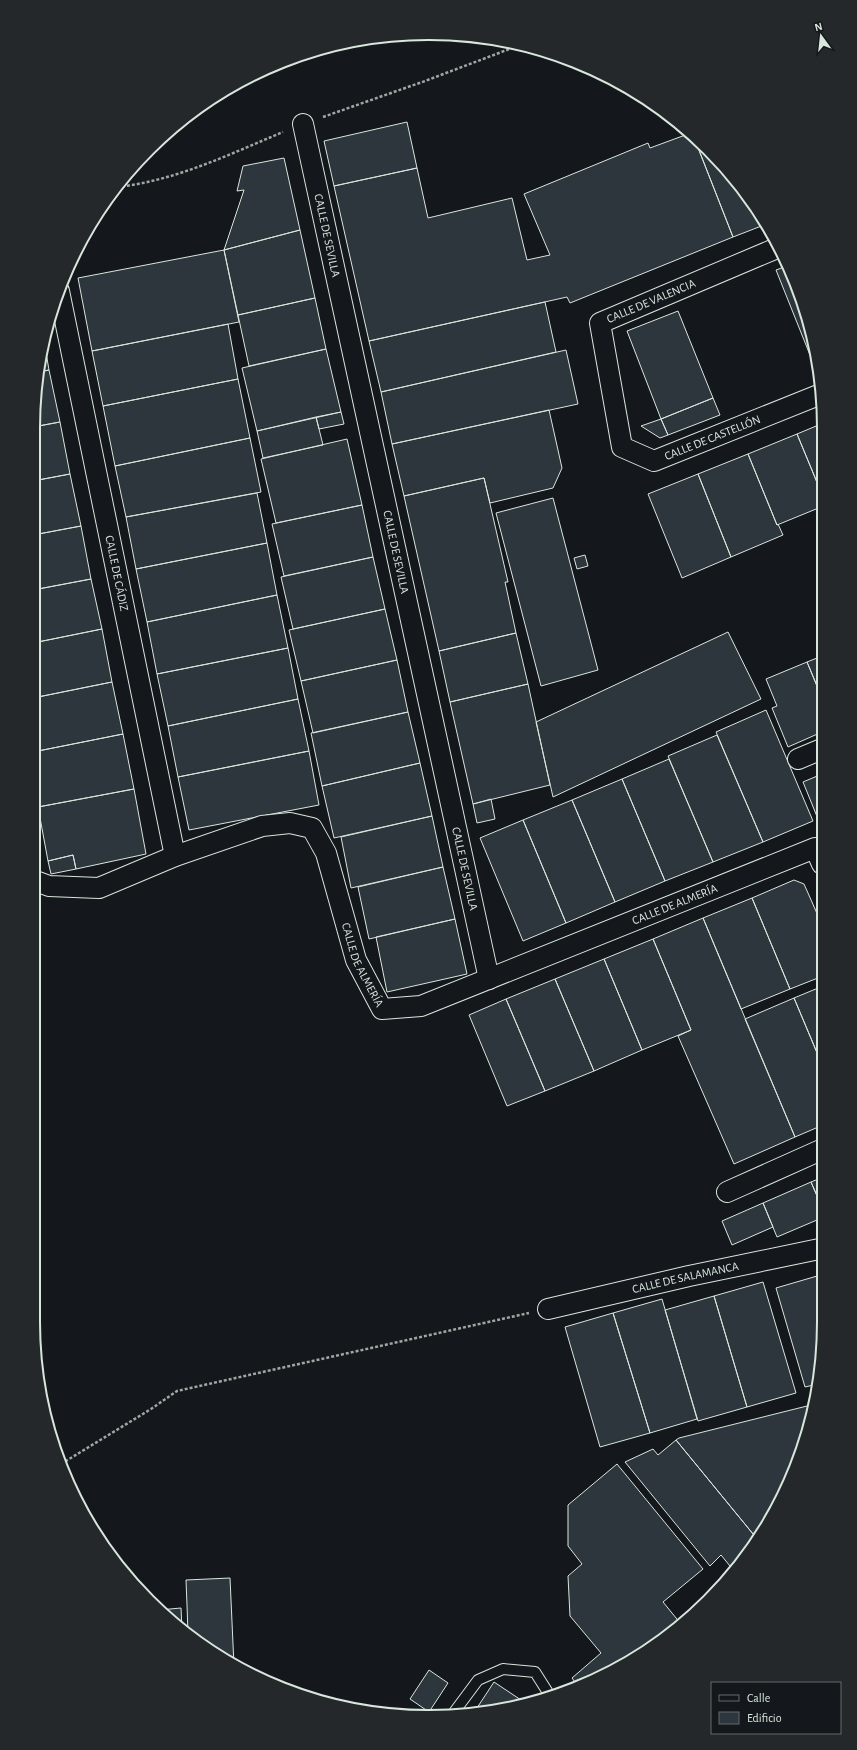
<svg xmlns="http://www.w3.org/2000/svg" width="857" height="1750" viewBox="0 0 857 1750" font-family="'Alegreya Sans',sans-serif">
<rect width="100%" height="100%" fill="#14181c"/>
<path fill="#2c363c" stroke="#d8e6dc" d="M407 122 417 168 334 186 324 141Z
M688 134 695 140 733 237 570 303 567 297 369 341 334 186 417 168 428 218 512 198 527 260 550 255 524 194 648 143 650 148Z
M695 140 742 188 764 225 733 237Z
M284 158 300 230 224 250 244 190 237 191 243 166Z
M300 230 315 298 238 315 224 250Z
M224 250 239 322 92 351 78 278Z
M787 266 794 277 820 374 818 375 776 270Z
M315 298 326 349 249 366 238 315Z
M545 302 556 352 381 392 369 341Z
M678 311 713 398 661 419 627 331Z
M228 324 238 379 103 406 92 351Z
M44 341 49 370 39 372 41 351Z
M326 349 341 412 257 431 242 368Z
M566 350 578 404 392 444 381 392Z
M49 370 60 422 33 427 39 372Z
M238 379 250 438 115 466 103 406Z
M713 398 720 415 668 435 661 419Z
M549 410 562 468 553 488 490 503 484 478 404 496 392 444Z
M341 412 344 424 319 429 316 417Z
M316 417 323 445 263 458 257 431Z
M661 419 668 435 660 438 641 426Z
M60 422 70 474 33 481V427Z
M821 424V492L797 434Z
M797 434 821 492V507L777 525 748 454Z
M250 438 261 492 126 517 115 466Z
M347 439 362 505 276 523 261 459Z
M748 454 777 525 778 524 783 535 731 557 698 474Z
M70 474 81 526 33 535V481Z
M698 474 731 557 682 578 648 494Z
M484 478 508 582H505L516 633 439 651 404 496Z
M257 493 267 543 136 569 126 517Z
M553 498 598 670 541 686 496 513Z
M362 505 373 557 284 576 272 524Z
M81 526 91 579 33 590V535Z
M267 543 277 595 147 622 136 569Z
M585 555 588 566 577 569 574 558Z
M373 557 385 609 293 629 281 577Z
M91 579 102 629 33 643V590Z
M277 595 288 648 157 674 147 622Z
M385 609 397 660 301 681 289 630Z
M102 629 112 682 33 698V643Z
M728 632 761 699 553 797 536 722Z
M516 633 528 684 450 702 439 651Z
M288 648 298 699 168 726 157 674Z
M822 656V698L807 662Z
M397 660 408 712 313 733 301 681Z
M807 662 822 698V732L788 747 772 708 777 706 766 679Z
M112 682 123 734 33 752V698Z
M528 684 550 785 473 804 450 702Z
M298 699 309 751 178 777 168 726Z
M766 710 813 821 763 842 716 732Z
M408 712 420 763 322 786 311 733Z
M123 734 134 789 38 807 33 784V752Z
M717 735 763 842 713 862 668 756Z
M309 751 319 805 189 830 178 777Z
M669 759 713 862 665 881 622 779Z
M420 763 432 816 334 838 322 786Z
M822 774V823L818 819 803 782Z
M622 779 665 881 615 902 572 800Z
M134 789 146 854 76 869 73 855 48 861 38 807Z
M491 799 495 819 477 823 473 804Z
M572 800 615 902 566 923 523 820Z
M33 815 37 835H33Z
M432 816 443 867 351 888 341 837Z
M523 820 566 923 523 941 480 838Z
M73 855 76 869 51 874 48 861Z
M443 867 455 919 369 939 358 887Z
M794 880 804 884 823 927V976L790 989 752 898Z
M752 898 790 989 741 1009 703 918Z
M703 918 795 1137 734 1164 678 1036 691 1030 653 939Z
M455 919 467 974 387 992 376 937Z
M653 939 691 1030 642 1050 604 959Z
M604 959 642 1050 594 1071 555 979Z
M555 979 594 1071 545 1091 506 999Z
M823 986V1067L794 998Z
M794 998 823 1067V1125L795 1137 745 1019Z
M506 999 545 1091 507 1106 469 1015Z
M823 1177 824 1212 811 1182Z
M811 1182 824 1212V1217L777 1237 763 1203Z
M763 1203 773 1227 732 1245 722 1221Z
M824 1274V1322L818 1384 805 1387 776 1288Z
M763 1282 796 1393 747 1407 714 1296Z
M714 1296 747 1407 698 1421 665 1310Z
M662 1299 697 1419 650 1433 613 1313Z
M613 1313 650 1433 600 1447 565 1327Z
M815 1404 794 1473 758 1540 676 1440 679 1438Z
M676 1440 758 1540 734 1571 721 1555 710 1566 625 1462 653 1449 658 1455Z
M617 1464 703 1569 663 1602 681 1624 669 1635 604 1676 578 1686 572 1678 601 1653 570 1616 568 1576 582 1564 568 1546V1505Z
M230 1578 234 1666 195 1639V1634H188L187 1605 186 1580Z
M181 1608 182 1629 159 1610Z
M429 1670 448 1683 429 1712 410 1699Z
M494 1682 527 1704 473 1714Z"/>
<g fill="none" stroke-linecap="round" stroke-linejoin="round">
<g stroke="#d8e6dc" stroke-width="12">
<path id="service" d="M452 1715 478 1680 503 1669 535 1672 547 1691V1698"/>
</g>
<g stroke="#d8e6dc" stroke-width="22">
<g id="minor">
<path id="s1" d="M303 124 489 979"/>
<path id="s2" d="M777 248 600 323 622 447 654 461 821 394"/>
<path id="s3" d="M59 291 175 856"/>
<path d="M798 759 822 749"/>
<path id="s4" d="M33 880 49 886 99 888 175 856 262 826 290 823 312 828 326 853 356 960 382 1009 421 1006 815 848 822 864"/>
<path d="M727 1192 823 1149"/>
<path id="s5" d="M548 1309 689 1276 824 1248"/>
</g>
</g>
<path stroke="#9da8a2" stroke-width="2.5" stroke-dasharray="3 2" stroke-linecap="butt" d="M323 117 425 81 520 45
M117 187C175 181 230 154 283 132
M61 1464 151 1409 177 1391 529 1313"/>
<use href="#service" stroke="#14181c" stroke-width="10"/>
<use href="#minor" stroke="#14181c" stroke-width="20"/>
</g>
<g text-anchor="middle" stroke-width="3" stroke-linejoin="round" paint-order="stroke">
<g font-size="12" fill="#d8e6dc" stroke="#14181c">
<text dy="4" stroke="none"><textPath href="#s1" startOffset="114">CALLE DE SEVILLA</textPath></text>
<text transform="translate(651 301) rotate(-23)" y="4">CALLE DE VALENCIA</text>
<text dy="4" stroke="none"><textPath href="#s2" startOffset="416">CALLE DE CASTELLÓN</textPath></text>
<text dy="4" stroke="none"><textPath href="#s1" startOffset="438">CALLE DE SEVILLA</textPath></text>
<text dy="4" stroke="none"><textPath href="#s3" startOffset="288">CALLE DE CÁDIZ</textPath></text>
<text dy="4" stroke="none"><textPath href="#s1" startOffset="762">CALLE DE SEVILLA</textPath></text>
<text dy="4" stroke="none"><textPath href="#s4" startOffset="800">CALLE DE ALMERÍA</textPath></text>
<text dy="4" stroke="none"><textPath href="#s4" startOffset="439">CALLE DE ALMERÍA</textPath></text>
<text dy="4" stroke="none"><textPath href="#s5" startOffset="141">CALLE DE SALAMANCA</textPath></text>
</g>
</g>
<path d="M0 0H857V1750H0ZM428 40H429A388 388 0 0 1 817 428V1322A388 388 0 0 1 429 1710H428A388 388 0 0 1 40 1322V428A388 388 0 0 1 428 40Z" fill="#24282b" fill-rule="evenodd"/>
<path fill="none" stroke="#d8e6dc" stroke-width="2" d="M428 40H429A388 388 0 0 1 817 428V1322A388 388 0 0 1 429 1710H428A388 388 0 0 1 40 1322V428A388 388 0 0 1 428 40Z"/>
<rect x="711" y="1682" width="130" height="52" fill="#14181c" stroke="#626a69"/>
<rect x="719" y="1695" width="20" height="6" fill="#14181c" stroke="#626a69"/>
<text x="747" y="1702" font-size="12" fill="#d8e6dc">Calle</text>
<rect x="719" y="1712" width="20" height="12" fill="#2c363c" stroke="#626a69"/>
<text x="747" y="1722" font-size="12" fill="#d8e6dc">Edificio</text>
<g transform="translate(821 36) rotate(345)" stroke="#14181c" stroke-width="3" paint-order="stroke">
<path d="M0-3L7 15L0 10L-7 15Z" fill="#d8e6dc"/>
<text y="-6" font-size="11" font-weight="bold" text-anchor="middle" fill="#d8e6dc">N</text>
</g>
</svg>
